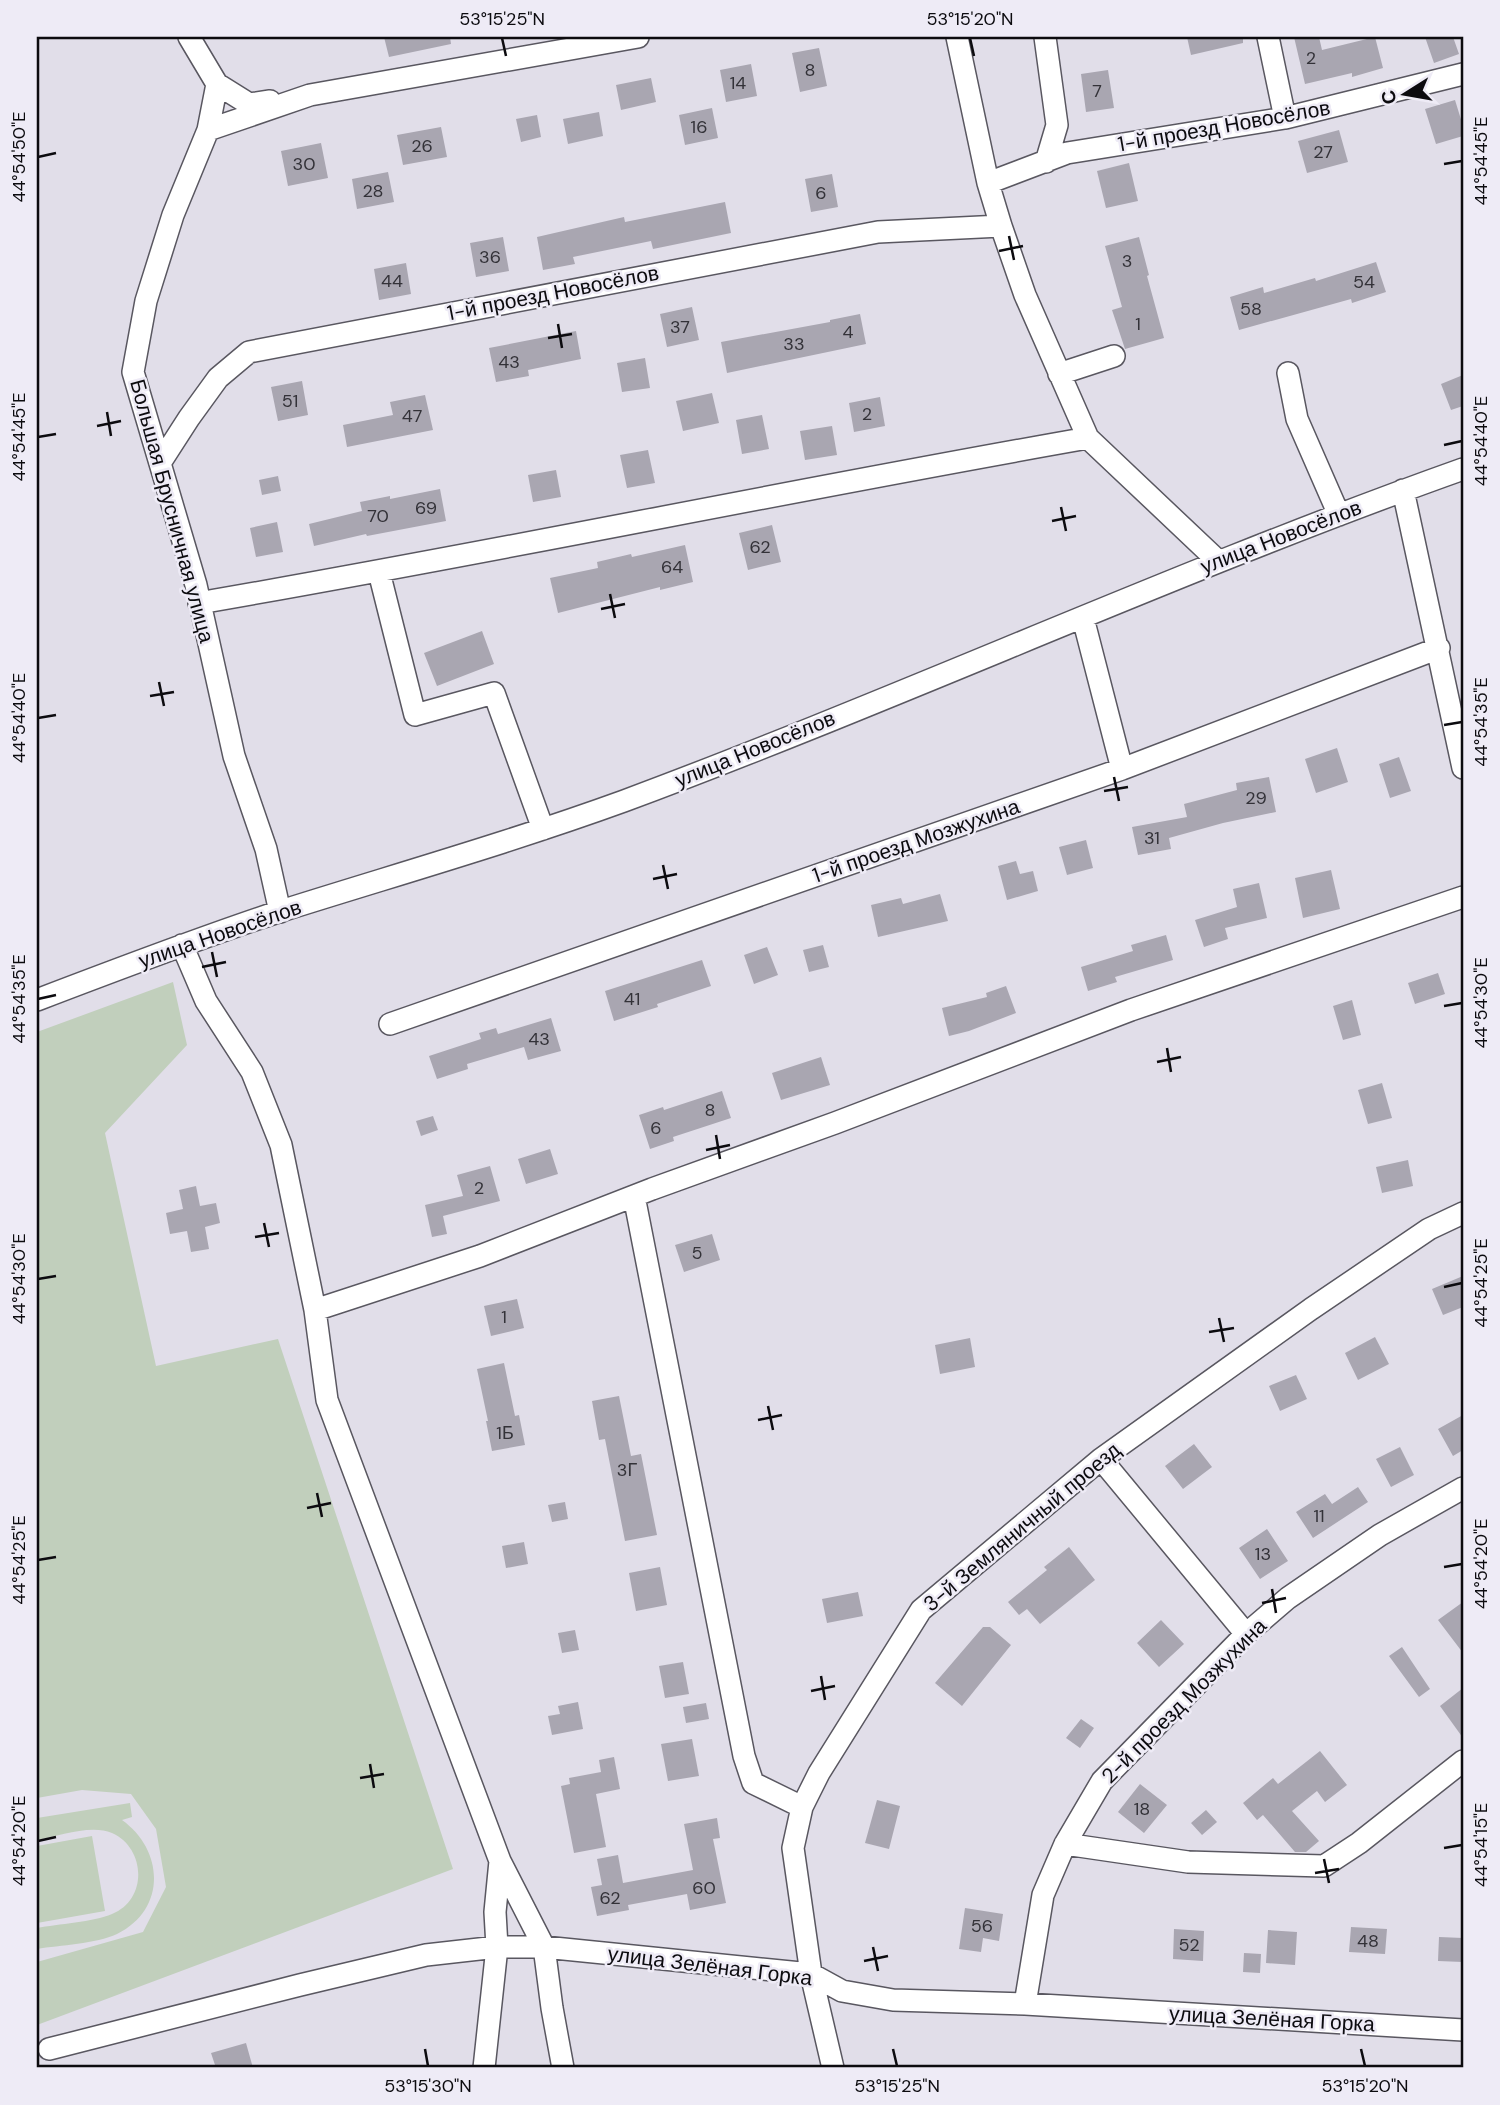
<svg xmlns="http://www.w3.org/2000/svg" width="1500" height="2105" viewBox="0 0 1500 2105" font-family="'DM Sans',sans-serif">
<rect width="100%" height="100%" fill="#e1dee9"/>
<path fill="#c1cfbc" d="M173 982 187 1045 105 1133 156 1366 278 1339 453 1869 37 2025V1962L143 1932 166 1887 156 1829 131 1794 82 1790 37 1798V1032Z
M130 1803 132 1817 122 1820C164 1850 167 1909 117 1934 96 1944 60 1945 37 1949V1928C58 1924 93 1922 112 1914 148 1900 146 1848 112 1833 91 1824 59 1836 37 1840V1818Z
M92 1836 105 1911 37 1923V1846Z"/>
<path fill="#a9a6b1" d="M384 37H450L451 44 389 57Z
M1187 37H1243V43L1191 55Z
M1294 37H1319L1322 50 1375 37 1383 68 1352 77V73L1305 84Z
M1425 37H1453L1459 54 1434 63Z
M819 48 827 86 800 92 792 53Z
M751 64 757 96 726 102 720 70Z
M1108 70 1114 108 1086 112 1081 74Z
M651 78 656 102 621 110 616 85Z
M1455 100 1463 126V136L1436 144 1425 109Z
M712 108 718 138 685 145 679 115Z
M599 112 603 136 568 144 563 119Z
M537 115 541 137 521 142 516 119Z
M441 127 447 157 403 165 397 135Z
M1339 130 1348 162 1307 173 1298 141Z
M321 143 328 178 288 186 281 151Z
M1129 163 1138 201 1106 208 1097 171Z
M388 172 394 202 357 209 352 179Z
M832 174 838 207 811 212 805 179Z
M725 202 731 233 653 249 651 241 573 257 575 264 543 270 537 237 624 217 625 222Z
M503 237 509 271 476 277 470 243Z
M1139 237 1149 275 1147 276 1164 338 1125 349 1112 310 1122 307 1105 246Z
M1376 262 1386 292 1352 303 1351 299 1239 330 1230 297 1263 287 1264 293 1315 278 1316 281Z
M406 263 411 294 379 300 374 269Z
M692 307 699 340 667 347 660 314Z
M860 314 866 344 727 373 721 342 830 322V320Z
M576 331 581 359 528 370 529 376 496 382 489 348Z
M645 358 650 388 622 392 617 363Z
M1463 375V406L1451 410 1441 384Z
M302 381 308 415 278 421 271 387Z
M712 393 719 423 683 431 676 401Z
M425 395 433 430 347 447 343 425 393 415 390 402Z
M880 397 885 426 854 432 849 403Z
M762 415 769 449 742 454 736 420Z
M832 426 837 455 805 460 800 431Z
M648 450 655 483 627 488 620 455Z
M556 470 561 497 533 502 528 475Z
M278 476 281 491 262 495 259 480Z
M440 489 446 521 367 536 366 534 314 546 309 524 362 511 360 502 390 496V499Z
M277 522 283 552 256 557 250 528Z
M772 525 781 562 748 570 739 533Z
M685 545 693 582 660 590V587L558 613 550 578 598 568 597 562 631 554 632 557Z
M482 631 494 664 437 686 424 653Z
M1337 748 1348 782 1316 793 1305 759Z
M1399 757 1411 791 1390 798 1379 764Z
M1269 777 1276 812 1223 823 1169 838 1171 849 1138 855 1132 827 1187 817 1184 804 1237 790 1236 783Z
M1086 840 1093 868 1067 875 1059 847Z
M1016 861 1020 874 1033 871 1038 891 1007 900 998 866Z
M1331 870 1340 909 1303 918 1295 878Z
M1259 883 1267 918 1225 928 1228 939 1204 947 1195 920 1237 907 1233 889Z
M940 894 948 921 878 937 871 905 901 898 903 904Z
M1166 935 1173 960 1115 977 1117 982 1088 991 1081 967 1133 951 1131 945Z
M823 945 829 967 809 972 803 950Z
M767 947 778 975 754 984 744 955Z
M702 960 711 986 657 1004 658 1007 614 1021 605 991Z
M1438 973 1445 994 1415 1004 1408 983Z
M1006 986 1016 1013 969 1031 949 1036 942 1008 987 997 986 993Z
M1352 1000 1361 1035 1343 1040 1333 1006Z
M551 1018 561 1051 528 1060 524 1047 467 1064 468 1069 437 1079 429 1056 481 1039 479 1033 496 1028 498 1034Z
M821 1057 830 1085 781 1100 772 1073Z
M1382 1083 1392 1118 1368 1124 1358 1090Z
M722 1091 731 1118 673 1137 674 1141 650 1149 639 1115 663 1107 664 1110Z
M433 1116 438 1130 421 1136 416 1121Z
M550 1149 558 1174 526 1184 518 1159Z
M1408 1160 1413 1186 1382 1193 1376 1167Z
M490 1166 500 1201 443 1216 447 1234 432 1237 425 1205 463 1196 457 1175Z
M196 1186 200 1206 216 1203 220 1223 205 1227 209 1249 191 1252 187 1231 170 1234 166 1213 183 1209 179 1190Z
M712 1234 720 1260 684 1272 675 1245Z
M1463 1276V1307L1443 1315 1432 1289Z
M517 1299 524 1328 491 1336 484 1306Z
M1375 1337 1389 1364 1358 1380 1345 1353Z
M970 1338 975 1367 940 1374 935 1345Z
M504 1363 515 1416 519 1415 525 1445 492 1451 486 1421H488L477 1369Z
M1296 1375 1307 1399 1280 1411 1269 1386Z
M619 1396 631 1456 641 1454 657 1535 625 1541 605 1439 599 1440 592 1401Z
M1463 1415V1450L1453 1456 1438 1429Z
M1194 1444 1212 1467 1183 1489 1165 1466Z
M1400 1447 1414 1475 1391 1487 1376 1459Z
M1358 1487 1368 1502 1313 1538 1296 1512 1325 1494 1332 1504Z
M565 1502 568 1519 552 1522 548 1505Z
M1267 1529 1288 1561 1260 1579 1239 1548Z
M524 1542 528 1564 506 1568 502 1546Z
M1069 1547 1095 1580 1040 1624 1027 1609 1019 1615 1008 1602 1047 1570 1044 1567Z
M660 1567 667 1605 636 1611 629 1573Z
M858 1592 863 1616 827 1623 822 1599Z
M1463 1602V1653L1438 1620Z
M1161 1620 1184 1644 1159 1667 1137 1643Z
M983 1627H990L1011 1645 962 1706 935 1683Z
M575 1630 579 1650 562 1653 558 1633Z
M1402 1647 1430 1689 1419 1697 1389 1656Z
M683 1662 689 1694 665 1698 659 1666Z
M1463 1688V1738L1440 1706Z
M578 1702 583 1729 552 1735 548 1716 560 1714 558 1706Z
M706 1703 709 1719 686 1723 683 1707Z
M1081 1719 1094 1728 1080 1748 1066 1738Z
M692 1739 699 1776 668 1781 661 1744Z
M1320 1751 1347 1785 1325 1802 1317 1791 1292 1811 1319 1841 1306 1852H1295L1263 1815 1257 1820 1243 1803 1273 1778 1278 1784Z
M614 1757 620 1789 596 1794 606 1847 574 1853 561 1786 570 1784 569 1778 601 1772 599 1760Z
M1140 1784 1167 1805 1144 1833 1118 1812Z
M877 1800 900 1806 889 1849 865 1843Z
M1206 1810 1217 1822 1202 1835 1191 1823Z
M717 1818 720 1838 713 1839 726 1903 690 1910 687 1894 628 1905 629 1910 597 1916 591 1887 602 1885 597 1859 618 1855 623 1883 693 1870 684 1824Z
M965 1908 1003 1914 999 1941 983 1938 981 1952 959 1949Z
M1351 1927 1387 1929 1385 1954 1349 1952Z
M1174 1929 1204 1931 1203 1961 1173 1959Z
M1268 1930 1297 1932 1295 1965 1266 1963Z
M1439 1937 1463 1938V1962L1438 1961Z
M1244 1953 1261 1954 1260 1973 1243 1972Z
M246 2043 253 2068H216L211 2053Z"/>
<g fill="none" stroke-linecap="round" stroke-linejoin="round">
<g stroke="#595760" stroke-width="24">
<path id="minor" d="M189 37 217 84 208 130 173 215 146 301 133 372 196 585 234 756 266 849 280 912
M957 37 988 183 1001 226 1025 295 1088 438 1218 561
M1045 37 1057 125 1046 162
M1268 37 1285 118
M217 84 249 104 270 101
M208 130 310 95 638 37
M988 183 1067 153 1285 118 1463 74
M1288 373 1297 419 1339 515
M1059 374 1114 356
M160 463 189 418 218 378 249 352 878 232 1001 226
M1403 490 1463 768
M379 572 415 715 494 693 543 829
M199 603C496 552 791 490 1088 438
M1083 618 1122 769
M182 945 206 1001 252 1072 281 1145 315 1310 327 1400 500 1861 544 1947 552 2008 563 2068
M37 1000C118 969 199 938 281 911 395 875 511 842 624 801 906 696 1179 570 1463 469
M390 1024 1122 769 1439 648
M634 1196 744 1756 753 1783 802 1807
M315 1310 480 1256 652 1189 835 1123 1131 1010 1463 897
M1101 1459 1246 1634
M1065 1844 1188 1862 1324 1866 1359 1843 1463 1761
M1025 2004 1043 1895 1065 1844 1102 1781 1246 1634 1288 1598 1380 1535 1463 1488
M49 2049 300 1985 426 1955 497 1947H544L811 1974 842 1991 893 2000 1025 2004 1463 2030
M484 2068 497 1947 495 1912 500 1861
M833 2068 811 1974 793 1848 802 1807 819 1773 921 1610 1101 1459 1311 1309 1429 1229 1463 1213"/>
</g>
<use href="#minor" stroke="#fff" stroke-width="21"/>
</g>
<path fill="none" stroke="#0c0b0f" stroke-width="2.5" d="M502 38 506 56M970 38 974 56M38 157 56 153M1444 164 1462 161M1009 236 1014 260M999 251 1023 246M558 324 562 348M548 338 572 334M107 412 111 436M97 426 121 421M38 437 56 434M1444 445 1462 441M1061 507 1066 531M1052 521 1076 516M610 594 615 618M601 609 625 604M159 682 164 706M150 696 174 692M38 718 56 715M1444 725 1462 722M1114 777 1119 801M1104 791 1128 787M663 865 668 889M653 879 677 874M212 952 217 977M202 967 226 962M38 999 56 995M1444 1006 1462 1003M1167 1048 1171 1072M1157 1062 1181 1057M716 1135 720 1159M706 1150 730 1145M264 1223 269 1247M255 1237 279 1233M38 1279 56 1276M1444 1287 1462 1283M1219 1318 1224 1342M1209 1332 1234 1328M768 1406 773 1430M758 1420 782 1415M317 1493 322 1517M307 1508 331 1503M38 1560 56 1557M1444 1567 1462 1564M1272 1589 1276 1613M1262 1603 1286 1598M821 1676 825 1700M811 1691 835 1686M370 1764 374 1788M360 1778 384 1774M38 1841 56 1837M1444 1848 1462 1845M1324 1859 1329 1883M1315 1873 1339 1869M873 1947 878 1971M864 1961 888 1956M425 2049 428 2066M893 2049 897 2066M1361 2049 1365 2066"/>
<g text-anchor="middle" stroke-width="5" stroke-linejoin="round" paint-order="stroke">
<g font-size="18" fill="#333238">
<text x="1311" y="64">2</text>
<text x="810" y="76">8</text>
<text x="738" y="89">14</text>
<text x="1097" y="97">7</text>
<text x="699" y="133">16</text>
<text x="422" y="152">26</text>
<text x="1323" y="158">27</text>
<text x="304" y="170">30</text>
<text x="373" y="197">28</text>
<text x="821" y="199">6</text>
<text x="490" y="263">36</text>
<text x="1127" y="267">3</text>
<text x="392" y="287">44</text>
<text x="1364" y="288">54</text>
<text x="1251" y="315">58</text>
<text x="1138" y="330">1</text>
<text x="680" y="333">37</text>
<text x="848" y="338">4</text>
<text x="794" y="350">33</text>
<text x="509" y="368">43</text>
<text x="290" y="407">51</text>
<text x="867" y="420">2</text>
<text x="412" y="422">47</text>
<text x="426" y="514">69</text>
<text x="378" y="522">70</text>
<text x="760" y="553">62</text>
<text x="672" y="573">64</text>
<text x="1256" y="804">29</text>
<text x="1152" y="844">31</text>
<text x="632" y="1005">41</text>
<text x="539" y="1045">43</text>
<text x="710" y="1116">8</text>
<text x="656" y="1134">6</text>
<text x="479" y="1194">2</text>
<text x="697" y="1259">5</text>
<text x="504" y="1323">1</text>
<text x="505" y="1439">1Б</text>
<text x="627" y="1476">3Г</text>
<text x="1319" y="1522">11</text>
<text x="1263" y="1560">13</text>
<text x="1142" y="1815">18</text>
<text x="704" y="1894">60</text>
<text x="610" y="1904">62</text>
<text x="982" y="1932">56</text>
<text x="1368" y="1947">48</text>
<text x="1189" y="1951">52</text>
</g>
<g font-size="21" fill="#0c0b0f" stroke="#eeebf6">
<text transform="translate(1224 126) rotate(-10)" y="7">1-й проезд Новосёлов</text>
<text transform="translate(553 293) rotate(-11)" y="7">1-й проезд Новосёлов</text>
<text transform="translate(172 511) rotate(75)" y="7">Большая Брусничная улица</text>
<text transform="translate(1281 537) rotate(-21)" y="7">улица Новосёлов</text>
<text transform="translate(755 749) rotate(-22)" y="7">улица Новосёлов</text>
<text transform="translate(916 841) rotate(-19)" y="7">1-й проезд Мозжухина</text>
<text transform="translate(220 934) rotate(-19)" y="7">улица Новосёлов</text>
<text transform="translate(1022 1527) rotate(-40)" y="7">3-й Земляничный проезд</text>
<text transform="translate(1184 1701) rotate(-45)" y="7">2-й проезд Мозжухина</text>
<text transform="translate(710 1966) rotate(7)" y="7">улица Зелёная Горка</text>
<text transform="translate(1272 2019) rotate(3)" y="7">улица Зелёная Горка</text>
</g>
</g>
<rect width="1500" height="2105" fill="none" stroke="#eeebf6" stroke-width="77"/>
<g transform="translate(1405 94) rotate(259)" stroke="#eeebf6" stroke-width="5" paint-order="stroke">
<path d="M0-5L12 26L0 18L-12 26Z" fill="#0c0b0f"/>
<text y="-10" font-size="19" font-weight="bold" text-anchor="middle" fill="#0c0b0f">С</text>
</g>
<rect x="38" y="38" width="1424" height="2028" fill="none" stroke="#0c0b0f" stroke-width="2.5"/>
<g font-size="18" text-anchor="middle" fill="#0c0b0f">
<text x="502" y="25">53°15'25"N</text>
<text x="970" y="25">53°15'20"N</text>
<text transform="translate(19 157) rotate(-90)" y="6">44°54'50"E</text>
<text transform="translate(1481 161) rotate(-90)" y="6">44°54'45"E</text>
<text transform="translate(19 437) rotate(-90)" y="6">44°54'45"E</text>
<text transform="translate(1481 441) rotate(-90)" y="6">44°54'40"E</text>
<text transform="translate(19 718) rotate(-90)" y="6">44°54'40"E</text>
<text transform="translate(1481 722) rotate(-90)" y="6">44°54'35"E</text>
<text transform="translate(19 999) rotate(-90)" y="6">44°54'35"E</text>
<text transform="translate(1481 1003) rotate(-90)" y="6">44°54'30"E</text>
<text transform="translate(19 1279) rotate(-90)" y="6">44°54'30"E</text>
<text transform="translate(1481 1283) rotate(-90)" y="6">44°54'25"E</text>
<text transform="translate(19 1560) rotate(-90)" y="6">44°54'25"E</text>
<text transform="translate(1481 1564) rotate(-90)" y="6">44°54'20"E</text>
<text transform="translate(19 1841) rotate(-90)" y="6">44°54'20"E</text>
<text transform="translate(1481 1845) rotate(-90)" y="6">44°54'15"E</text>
<text x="428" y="2092">53°15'30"N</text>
<text x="897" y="2092">53°15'25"N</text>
<text x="1365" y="2092">53°15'20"N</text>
</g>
</svg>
